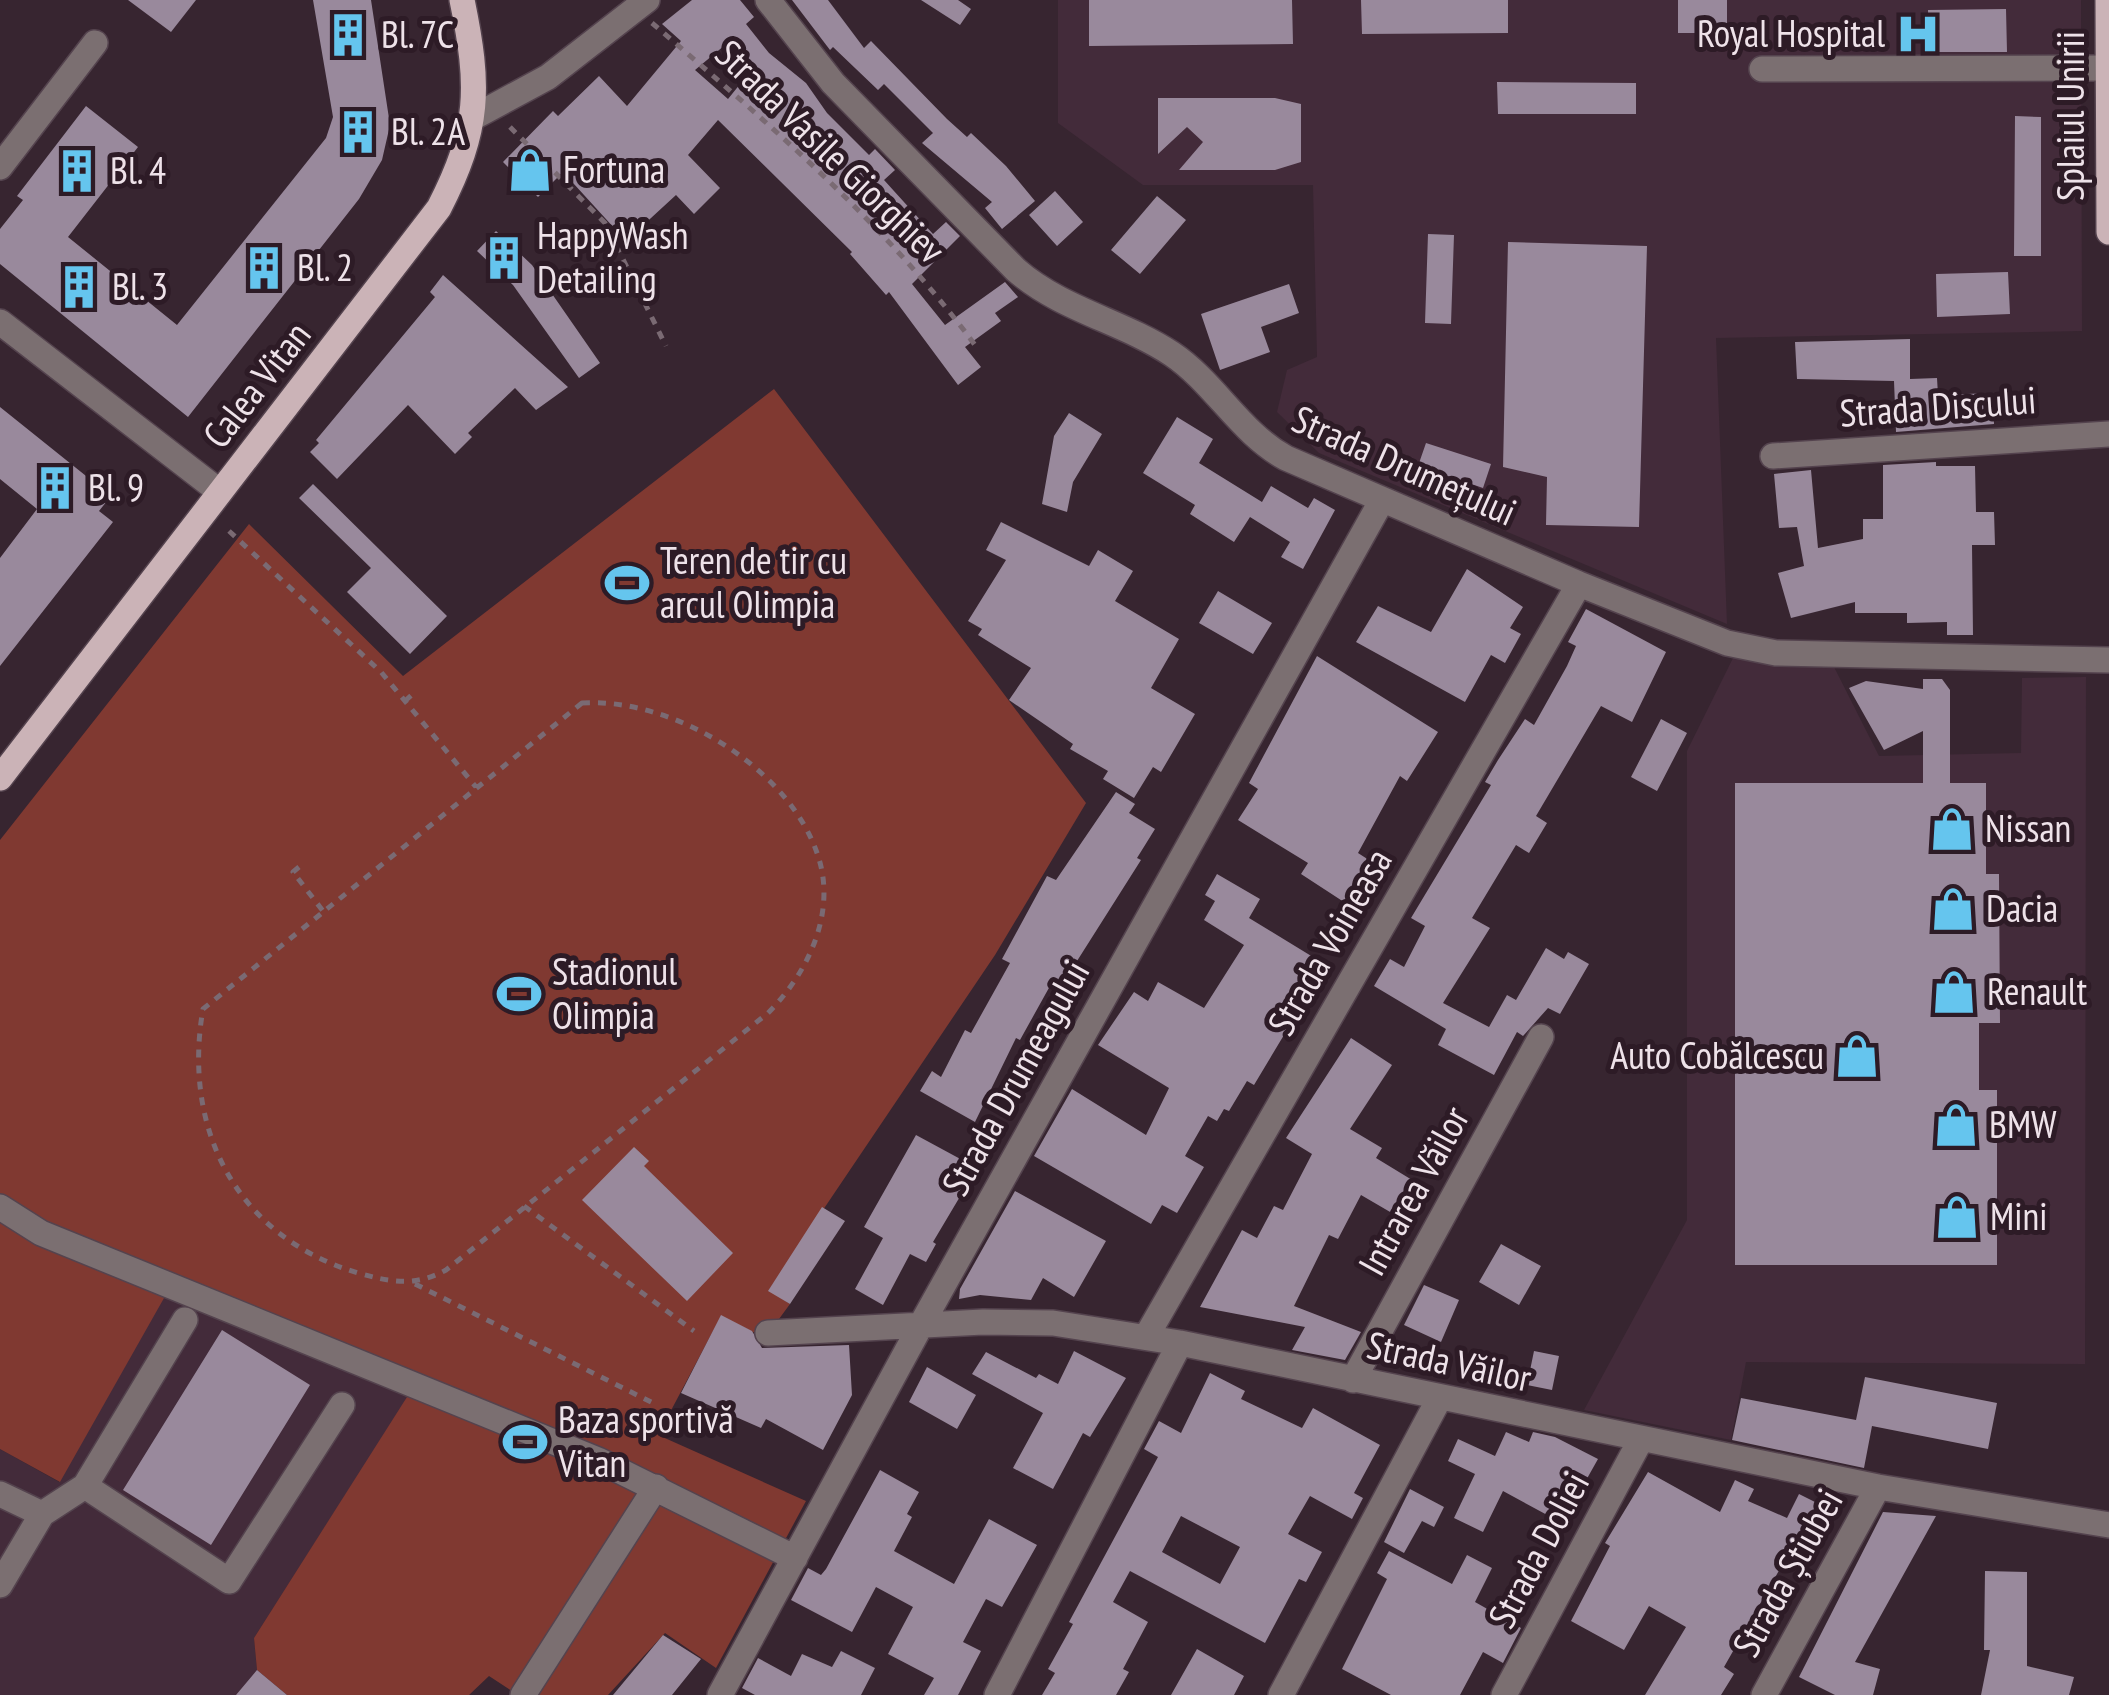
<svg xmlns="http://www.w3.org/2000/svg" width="2109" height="1695" viewBox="0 0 2109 1695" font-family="'PT Sans Narrow',sans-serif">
<rect width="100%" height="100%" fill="#372530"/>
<path fill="#432b3a" d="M1058 0H2081L2082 331 1716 338 1727 624 1319 453 1277 412 1287 370 1317 357 1313 185H1143L1058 123Z
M1734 656 1833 665 1879 756 2021 753 2022 678 2086 677 2085 1364 1746 1362 1731 1440 1584 1410 1687 1220V751Z
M167 1291 408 1397 254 1638 257 1670 287 1695H0V1449L59 1482Z"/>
<path fill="#803931" d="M774 389 1086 803 995 955 769 1290 790 1304 765 1338 721 1316 658 1435 806 1501 716 1668 665 1633 608 1695H518L489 1676 469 1695H287L257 1670 254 1638 407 1397 168 1291 60 1482 0 1449V840L249 524 403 676Z"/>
<path fill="#99899c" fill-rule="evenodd" d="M128 0H196L171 32Z
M313 0H371L390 125 382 160 359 199 188 417 0 264V229L23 200 17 196 86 106 138 147 68 237 177 325 326 138 333 117Z
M692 0H740L754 17 746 24 769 53 806 83 827 113 869 155 875 149 895 170 884 180 933 234 946 222 960 236 912 284 945 325 1005 282 1018 297 995 313 1001 321 965 347 981 367 958 385 889 292 886 295 850 254 852 252 718 120 688 155 720 188 694 214 676 195 626 241 563 172 538 197 503 162 553 111 558 116 599 76 627 106 681 41 662 24ZM731 40 753 68 728 99 695 70Z
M792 0H828L864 48 871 41 947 119 967 137 971 133 1006 166 1035 201 1002 229 985 208 992 202 922 143 933 133 884 84 878 90 833 47 830 50Z
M921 0H958L971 9 960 25Z
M1089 0H1292L1293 44 1089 46Z
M1361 0H1508V33L1362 34Z
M1678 0H1727V33H1678Z
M2006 9 2007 52H1929L1928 10Z
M1497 82 1636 83V114H1498Z
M1158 98H1275L1301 104V162L1275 170H1179L1203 142 1187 127 1158 154Z
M2015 116 2041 117V256H2014Z
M1055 191 1083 222 1057 246 1029 215Z
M1157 196 1186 220 1140 274 1111 250Z
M496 231 532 265 600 363 579 378 513 285 477 251Z
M1428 234 1454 235 1451 324 1425 323Z
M1508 242 1647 246 1639 527 1546 525 1547 477 1503 467Z
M2008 272 2010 314 1937 317 1936 274Z
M443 275 568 387 536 410 515 388 468 433 472 437 455 454 408 405 337 479 310 452 319 443 316 440 435 297 430 292Z
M1289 284 1299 313 1261 327 1270 352 1220 370 1201 314Z
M1910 339V379L1937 378 1938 395 1993 393 1994 424 1896 432 1894 381 1797 379 1795 342Z
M0 407 111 496 99 511 113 522 0 666V558L37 509 0 479Z
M1069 413 1102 434 1073 482 1067 512 1042 504 1054 436Z
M1177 417 1213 439 1199 463 1262 502 1271 486 1308 508 1314 498 1335 510 1303 569 1281 557 1290 542 1250 517 1234 542 1190 514 1195 505 1143 473Z
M1426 443 1491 464 1483 488 1418 466Z
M1936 462V466H1975L1976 512H1994L1995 545H1972L1973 635H1947V622L1907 623V613H1855V602L1791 618 1778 573 1804 566 1797 527 1779 528 1774 474 1811 470 1818 548 1863 539V519H1883V465Z
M313 484 447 616 410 654 347 592 371 568 299 498Z
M1001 522 1089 566 1098 550 1133 571 1115 601 1179 639 1151 688 1195 714 1161 772 1153 767 1134 798 1103 779 1108 771 1070 749 1073 744 1009 700 1031 668 978 635 982 629 968 621 1006 560 986 550Z
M1467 569 1523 607 1510 628 1521 634 1505 663 1491 655 1465 702 1356 642 1378 606 1431 632Z
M1218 591 1272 623 1253 654 1199 623Z
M1586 609 1666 652 1632 722 1601 706 1536 816 1547 823 1529 853 1516 845 1472 918 1490 928 1443 1003 1489 1027 1507 995 1516 1000 1546 948 1564 959 1568 952 1589 964 1560 1014 1548 1008 1523 1036 1517 1032 1494 1075 1438 1045 1446 1029 1374 986 1390 959 1404 967 1425 926 1411 918 1491 785 1485 782 1498 760 1525 719 1534 725 1567 666 1576 646 1568 642Z
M1317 656 1438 732 1407 781 1400 776 1358 853 1372 862 1347 904 1301 874 1308 863 1238 820 1258 789 1249 783Z
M1923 679H1942L1950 690V783H1986V874H1999L2000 1023H1979V1090H1997V1265H1735V783H1923V731L1884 750 1849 688 1866 681 1923 689Z
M1661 719 1687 733 1657 791 1631 777Z
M1116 792 1135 804 1129 813 1155 829 1137 858 1141 860 1058 991 1050 986 1020 1040 1016 1038 975 1122 920 1091 932 1071 941 1077 965 1030 971 1033 1010 963 1002 959 1047 876 1056 880Z
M1217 874 1260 899 1249 918 1326 965 1254 1085 1247 1081 1229 1111 1224 1109 1217 1121 1208 1116 1185 1156 1204 1167 1177 1213 1162 1205 1151 1224 1034 1156 1072 1089 1146 1135 1169 1088 1098 1045 1134 992 1148 1001 1158 982 1204 1008 1244 945 1204 920 1215 901 1205 895Z
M1351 1038 1392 1065 1350 1129 1382 1148 1376 1158 1417 1183 1397 1216 1361 1195 1338 1239 1329 1235 1294 1306 1361 1332 1345 1360 1292 1350 1305 1327 1200 1307 1242 1230 1257 1238 1274 1206 1283 1210 1312 1154 1286 1138Z
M916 1135 977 1168 933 1242 936 1244 926 1262 910 1254 883 1305 855 1289 883 1238 864 1227Z
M634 1147 649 1161 644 1166 733 1253 687 1301 582 1200Z
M1015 1191 1106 1241 1074 1297 1043 1278 1031 1300 980 1295 959 1299 960 1289Z
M822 1207 845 1221 790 1304 768 1291Z
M1501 1244 1541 1266 1519 1305 1479 1282Z
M1424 1285 1459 1300 1441 1342 1404 1325Z
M721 1315 752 1331 762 1348 849 1345 852 1395 823 1450 766 1419 761 1428 681 1393Z
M222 1330 310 1385 211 1545 123 1490Z
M1074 1351 1126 1378 1090 1437 1083 1433 1053 1489 1013 1468 1043 1413 972 1374 986 1352 1036 1378 1039 1374 1058 1384Z
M1534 1351 1559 1356 1552 1390 1527 1385Z
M927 1367 976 1395 957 1429 909 1402Z
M1210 1373 1245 1391 1241 1399 1302 1428 1313 1408 1380 1445 1354 1493 1363 1498 1352 1519 1310 1496 1288 1534 1322 1552 1306 1582 1299 1579 1265 1643 1130 1571 1113 1602 1148 1622 1123 1669 1129 1672 1116 1695H1042L1055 1673 1048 1669 1073 1624 1069 1622 1158 1457 1144 1449 1159 1421 1181 1433ZM1181 1516 1240 1547 1220 1584 1162 1552Z
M1865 1377 1997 1403 1988 1449 1872 1426 1864 1468 1732 1440 1741 1398 1856 1420Z
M1506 1432 1529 1442 1533 1432 1555 1437 1598 1459 1562 1523 1503 1491 1483 1532 1454 1518 1475 1474 1448 1461 1458 1439 1495 1456Z
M880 1470 919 1492 907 1514 912 1517 894 1551 954 1584 989 1519 1037 1545 1002 1607 986 1599 963 1642 981 1651 958 1695H924L934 1678 888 1654 913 1607 876 1587 852 1632 791 1600 808 1568 821 1575 826 1569Z
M1648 1472 1720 1512 1735 1480 1754 1489 1748 1501 1787 1518 1799 1494 1821 1505 1803 1542 1797 1539 1724 1667 1734 1674 1721 1695H1645L1686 1627 1649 1606 1624 1650 1571 1621 1610 1546 1605 1543Z
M1410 1489 1444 1507 1434 1527 1422 1521 1404 1553 1384 1542Z
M1883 1512 1936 1516 1855 1662 1880 1669 1873 1695H1835L1799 1677Z
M1389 1551 1452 1584 1467 1555 1492 1568 1475 1602 1521 1628 1503 1663 1483 1652 1460 1695H1391L1342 1669 1387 1579 1377 1573Z
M1985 1571 2027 1572V1666L2074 1677 2069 1695H1981L1990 1650H1984Z
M663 1635 701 1659 672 1695H613Z
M1197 1649 1244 1676 1234 1695H1171Z
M841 1651 875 1668 861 1695H755L742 1688 758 1658 791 1676 802 1654 832 1667Z
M257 1670 287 1695H236Z"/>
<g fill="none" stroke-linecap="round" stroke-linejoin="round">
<g stroke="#54434e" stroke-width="28">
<path id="minor" d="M768 0 833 83 1016 270C1062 310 1122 321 1172 354 1215 383 1240 433 1286 458L1579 584 1727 643 1776 653 2109 660
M1762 69 2107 68
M474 117 548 77 647 0
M0 167 95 43
M0 322 220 492
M1773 456 2109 434
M0 1207 41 1233 598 1460 795 1558
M768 1333 983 1322 1053 1323 1180 1343 1878 1487 2109 1525
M1146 1337 1579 584
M1353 1380 1541 1037
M85 1486 229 1581 342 1405
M0 1494 42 1514
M0 1585 42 1514 85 1486 185 1320
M523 1695 656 1487
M720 1695 921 1325 1382 500
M997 1695 1180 1343
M1281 1695 1439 1399
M1504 1695 1640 1441
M1764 1695 1878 1487"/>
</g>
<g stroke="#54434e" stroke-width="28">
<path id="major" d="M2108 0 2109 232
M0 778 439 208C480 128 480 87 462 0"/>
</g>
<path stroke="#7a6a73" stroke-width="5" stroke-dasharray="8 8" stroke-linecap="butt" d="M652 23C767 122 884 222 975 345
M510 127 605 223 666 346
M229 531 381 672 476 787
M405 701 415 692
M582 703C673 697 792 769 819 859 836 915 807 974 768 1013L446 1270C415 1287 390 1282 358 1273 237 1237 182 1130 203 1009Z
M299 867 293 872 323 911
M524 1206 694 1331
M415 1284 653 1403"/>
<use href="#minor" stroke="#7b6f71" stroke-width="25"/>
<use href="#major" stroke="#cbb3b7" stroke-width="25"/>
</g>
<defs>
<g id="hospital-bare" transform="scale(3.45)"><path d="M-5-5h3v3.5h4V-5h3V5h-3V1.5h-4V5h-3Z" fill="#65c5ee" stroke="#2d1b26" stroke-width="2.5" paint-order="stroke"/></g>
<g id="building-bare" transform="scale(3.45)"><path d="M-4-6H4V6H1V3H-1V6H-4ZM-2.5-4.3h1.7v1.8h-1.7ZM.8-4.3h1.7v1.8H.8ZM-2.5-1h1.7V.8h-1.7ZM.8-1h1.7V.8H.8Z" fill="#65c5ee" stroke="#2d1b26" stroke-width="2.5" paint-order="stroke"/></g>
<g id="shop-bare" transform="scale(3.45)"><path d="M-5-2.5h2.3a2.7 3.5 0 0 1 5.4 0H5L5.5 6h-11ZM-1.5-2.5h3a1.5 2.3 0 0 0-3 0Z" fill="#65c5ee" stroke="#2d1b26" stroke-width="2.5" paint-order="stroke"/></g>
<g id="stadium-bare" transform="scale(3.45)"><path d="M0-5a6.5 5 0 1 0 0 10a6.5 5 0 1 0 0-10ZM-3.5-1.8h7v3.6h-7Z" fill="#65c5ee" stroke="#2d1b26" stroke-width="2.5" paint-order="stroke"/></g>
</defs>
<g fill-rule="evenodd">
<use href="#hospital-bare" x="1918" y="34"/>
<use href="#building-bare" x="348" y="35"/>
<use href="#building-bare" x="358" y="132"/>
<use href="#shop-bare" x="530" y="170"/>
<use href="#building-bare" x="77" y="171"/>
<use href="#building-bare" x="504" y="258"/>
<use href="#building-bare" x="264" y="268"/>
<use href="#building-bare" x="79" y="287"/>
<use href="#building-bare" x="55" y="488"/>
<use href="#stadium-bare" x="627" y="583"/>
<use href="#shop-bare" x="1952" y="829"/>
<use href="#shop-bare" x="1953" y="909"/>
<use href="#shop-bare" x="1954" y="992"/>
<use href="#stadium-bare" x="519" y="994"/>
<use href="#shop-bare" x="1857" y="1056"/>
<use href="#shop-bare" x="1956" y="1125"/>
<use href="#shop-bare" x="1957" y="1217"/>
<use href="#stadium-bare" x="525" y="1442"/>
</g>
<g text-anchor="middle" stroke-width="10" stroke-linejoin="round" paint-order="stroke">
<g font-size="38" fill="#eee2e9" stroke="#2d1b26" text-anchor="start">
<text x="1885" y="47" text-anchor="end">Royal Hospital</text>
<text x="381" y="48">Bl. 7C</text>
<text x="391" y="145">Bl. 2A</text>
<text x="563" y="183">Fortuna</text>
<text x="110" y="184">Bl. 4</text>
<text x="537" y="249">HappyWash<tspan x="537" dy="44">Detailing</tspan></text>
<text x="297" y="281">Bl. 2</text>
<text x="112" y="300">Bl. 3</text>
<text x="88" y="501">Bl. 9</text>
<text x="660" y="574">Teren de tir cu<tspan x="660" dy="44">arcul Olimpia</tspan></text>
<text x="1985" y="842">Nissan</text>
<text x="1986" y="922">Dacia</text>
<text x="552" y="985">Stadionul<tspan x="552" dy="44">Olimpia</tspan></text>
<text x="1987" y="1005">Renault</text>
<text x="1824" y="1069" text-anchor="end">Auto Cobălcescu</text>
<text x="1989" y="1138">BMW</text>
<text x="1990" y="1230">Mini</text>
<text x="558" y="1433">Baza sportivă<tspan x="558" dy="44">Vitan</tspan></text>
</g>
<g font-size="38" fill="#eee2e9" stroke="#2d1b26">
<text transform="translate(2071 116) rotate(-90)" y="13">Splaiul Unirii</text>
<text transform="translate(830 152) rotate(44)" y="13">Strada Vasile Giorghiev</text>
<text transform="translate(257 385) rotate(-52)" y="13">Calea Vitan</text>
<text transform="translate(1938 407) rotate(-4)" y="13">Strada Discului</text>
<text transform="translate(1404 466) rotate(24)" y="13">Strada Drumețului</text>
<text transform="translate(1330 942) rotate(-60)" y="13">Strada Voineasa</text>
<text transform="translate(1016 1078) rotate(-61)" y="13">Strada Drumeagului</text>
<text transform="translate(1414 1191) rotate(-61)" y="13">Intrarea Văilor</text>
<text transform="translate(1449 1362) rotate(12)" y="13">Strada Văilor</text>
<text transform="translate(1539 1550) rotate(-62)" y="13">Strada Doliei</text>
<text transform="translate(1788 1573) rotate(-61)" y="13">Strada Știubei</text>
</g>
</g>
</svg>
